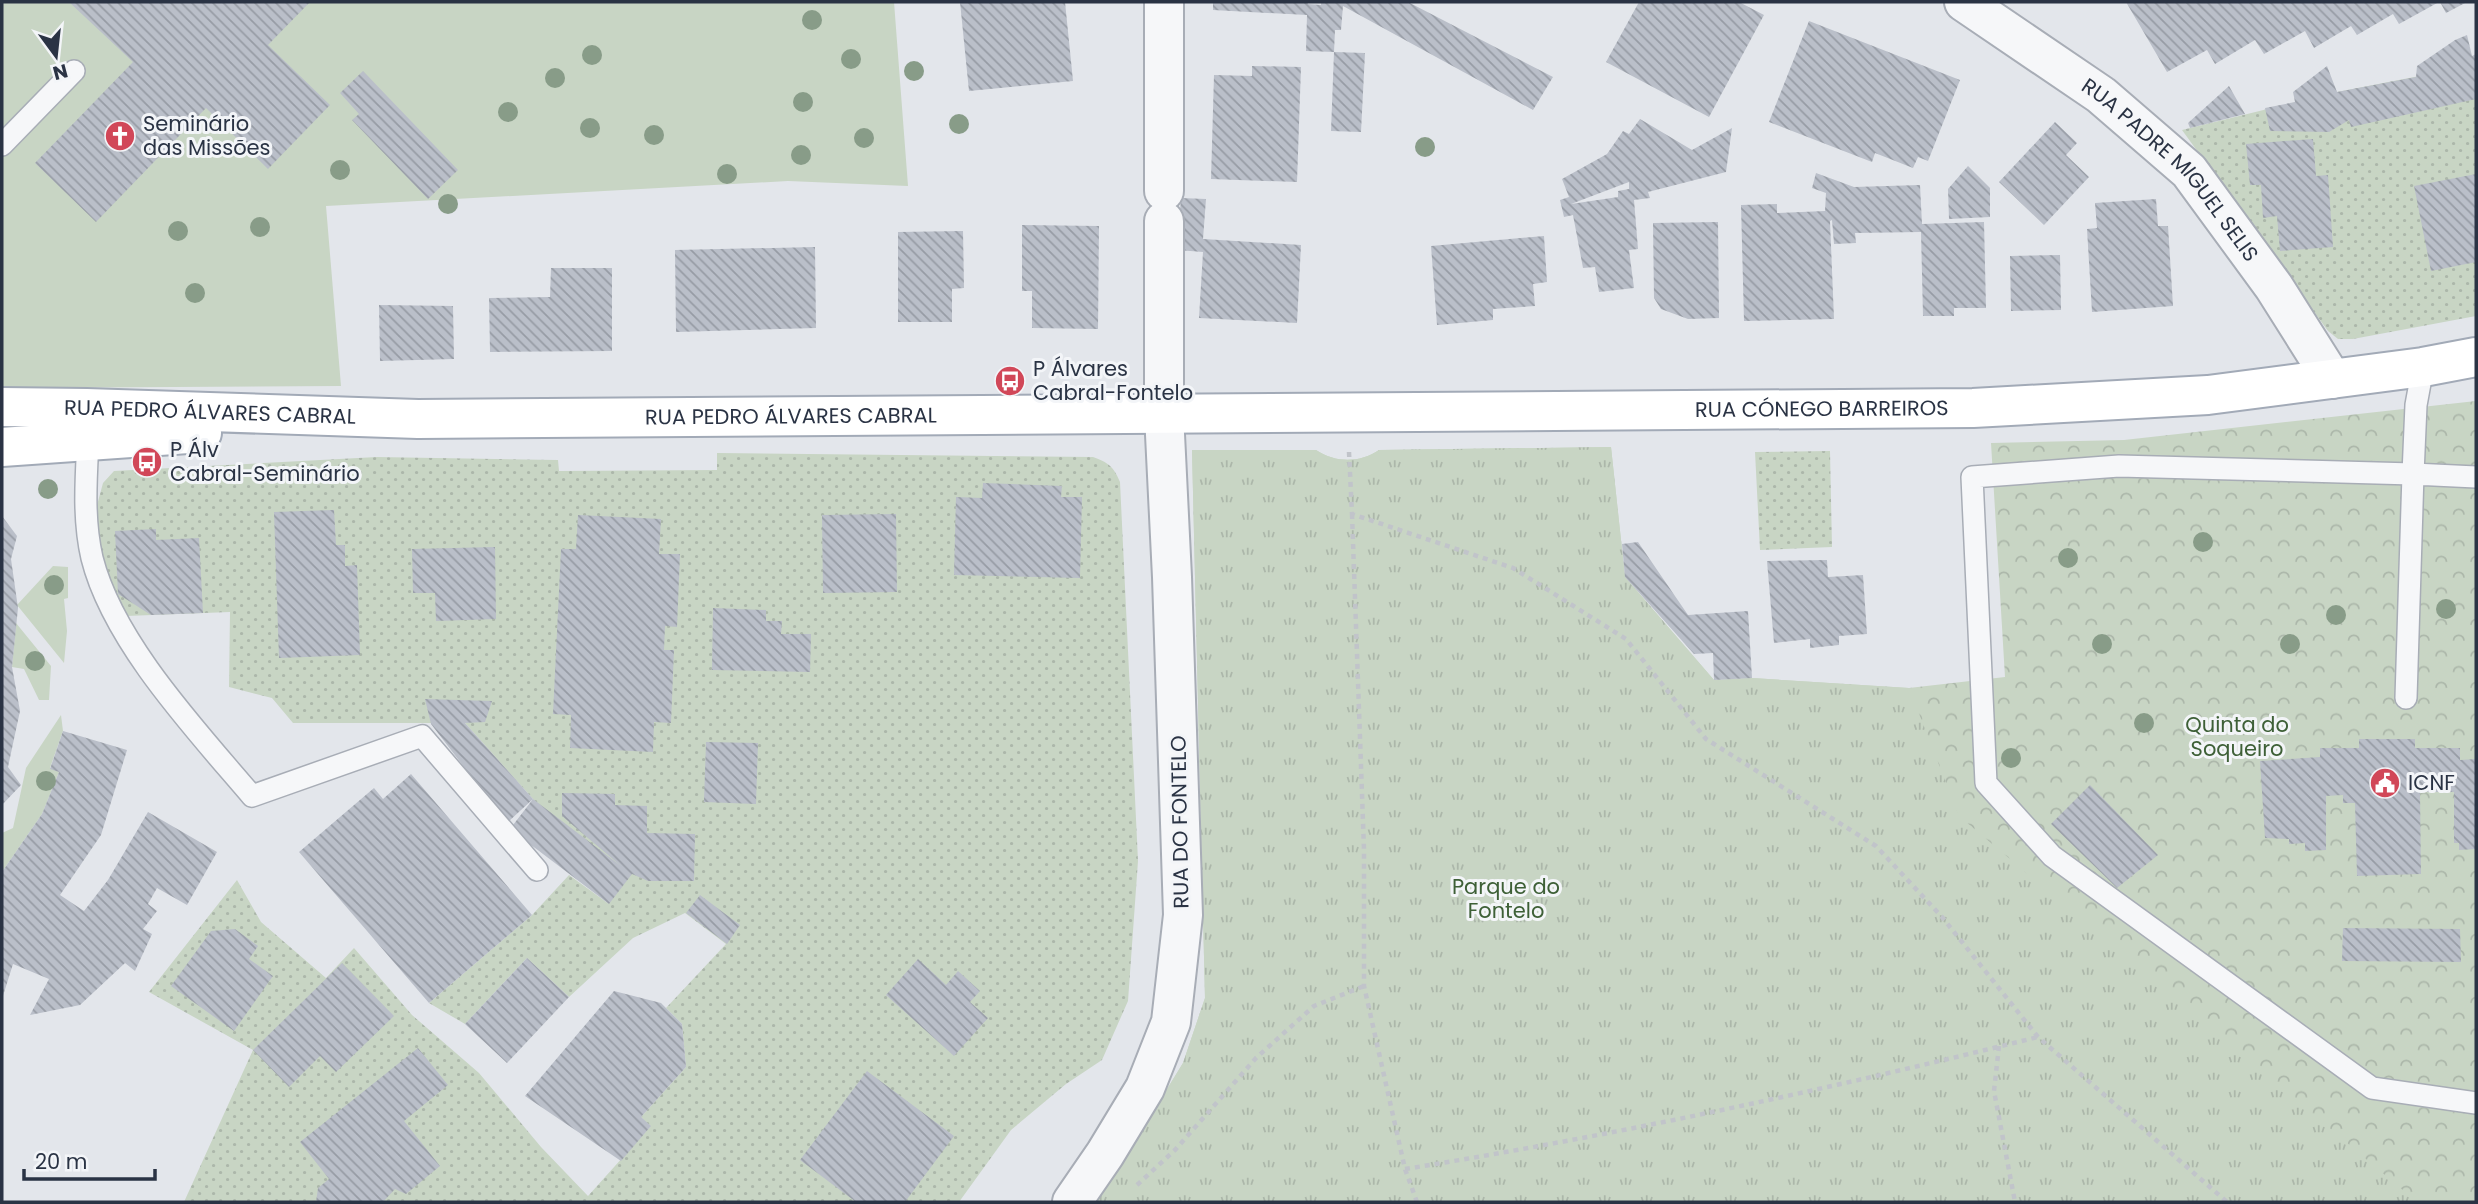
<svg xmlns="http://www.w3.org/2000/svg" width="2478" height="1204" viewBox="0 0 2478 1204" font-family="Poppins,sans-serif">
<defs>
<pattern id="forest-crowns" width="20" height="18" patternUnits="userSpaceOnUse" patternTransform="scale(1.75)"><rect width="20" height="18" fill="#c8d5c4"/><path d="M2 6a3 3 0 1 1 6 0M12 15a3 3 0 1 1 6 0" fill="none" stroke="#acb7aa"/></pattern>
<pattern id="park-tufts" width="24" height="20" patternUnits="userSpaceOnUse" patternTransform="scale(1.75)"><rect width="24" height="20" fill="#c8d5c4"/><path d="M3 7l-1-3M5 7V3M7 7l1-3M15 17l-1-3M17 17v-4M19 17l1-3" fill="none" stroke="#acb7aa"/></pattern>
<pattern id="garden-dots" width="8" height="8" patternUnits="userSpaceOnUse" patternTransform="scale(1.75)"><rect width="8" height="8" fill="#c8d5c4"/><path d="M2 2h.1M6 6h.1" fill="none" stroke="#acb7aa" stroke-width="1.8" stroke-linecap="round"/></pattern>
<pattern id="building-back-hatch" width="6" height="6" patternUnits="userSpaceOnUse" patternTransform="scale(1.75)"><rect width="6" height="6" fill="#babfc9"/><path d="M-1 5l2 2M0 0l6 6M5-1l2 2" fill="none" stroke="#979ca5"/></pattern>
</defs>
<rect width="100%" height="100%" fill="#e3e6eb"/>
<path fill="#c8d5c4" d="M2 2H894L908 186 788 181 326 206 341 386 2 388Z
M53 566 68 567V598L64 599 67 631 64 663 17 605Z
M16 623 51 666 49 700H39L24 669 12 667Z
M61 715 63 731 50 768 59 772 42 814 2 872V833L13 828 26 768Z"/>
<path fill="url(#forest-crowns)" d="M2476 401V1202H1093L1153 1112 1183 1063 1205 998 1192 450H1316C1335 463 1360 463 1379 450L1611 447 1625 577 1714 680 1752 678 1909 688 2005 677 1991 443 2124 440Z"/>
<path fill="url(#park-tufts)" d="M1611 447 1625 577 1714 680 1752 678 1909 688 1959 816 2417 1202H1093L1153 1112 1183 1063 1205 998 1192 450H1316C1336 463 1360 463 1379 450Z"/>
<path fill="url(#garden-dots)" d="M2476 65V316L2353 339H2338L2328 331 2182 130 2337 92Z
M1830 451 1832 547 1760 550 1755 452Z
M717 453 1093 457C1108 462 1114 467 1120 482L1138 861 1128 1001 1102 1060 1066 1084 1011 1130 959 1202H184L253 1050 149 992 237 880 261 922 326 978 354 948 412 1015 479 1073 541 1147 588 1196 650 1127 641 1117 686 1067 682 1024 666 1008 726 944 685 913 633 938 569 997 527 958 465 1024 429 1003 532 915 569 875 609 904 533 799 465 723H293L272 698 229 687 230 612 126 616 107 574 98 540 96 509 103 483 114 471 377 457 558 460 559 471 717 470Z"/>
<path fill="url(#building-back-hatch)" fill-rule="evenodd" d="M69 2H310L268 45 330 105 268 169 206 108 96 222 35 163 133 62Z
M960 2H1065L1073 81 969 91Z
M1213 2H1308V4L1321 5V2H1408L1553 77 1533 110 1343 6 1341 30H1335L1334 52 1306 51 1307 15 1213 10Z
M1639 2H1739L1764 15 1709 117 1606 62Z
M2126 2H2439L2399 24 2393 14 2357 35 2351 26 2314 48 2305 31 2264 54 2255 40 2215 64 2207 50 2167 72Z
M2440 2H2467L2446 13Z
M1809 21 1960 80 1928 161 1918 157 1913 168 1875 153 1872 162 1769 122Z
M2467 35 2472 56 2476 54V99L2351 127 2349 120 2329 132 2270 131 2265 108 2295 102 2293 92 2327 66 2337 92 2416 77 2417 66 2455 40Z
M1334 52 1365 53 1361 132 1331 131Z
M1252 66 1301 67 1297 182 1211 179 1214 75 1252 76Z
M363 71 458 170 428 199 352 120 359 114 340 93Z
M2229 86 2245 114 2190 128 2188 123Z
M1640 119 1692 150 1732 128 1726 172 1648 192 1650 198 1634 200 1638 249 1629 250 1634 288 1599 292 1595 267 1583 268 1573 215 1564 217 1560 200 1569 197 1562 179 1607 154 1623 131 1629 134ZM1629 182V189L1618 191V197L1571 204Z
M2055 122 2077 143 2066 155 2089 177 2044 225 1999 182Z
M2313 139 2316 176 2328 175 2333 247 2280 251 2277 216 2263 218 2261 185H2250L2246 144Z
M1968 166 1990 188V217L1949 219 1948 189Z
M1816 173 1854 187 1920 185 1922 224 1984 222 1986 308H1954V316H1923L1921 232 1855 233 1856 243 1834 244 1832 220 1830 221 1834 319 1744 321 1741 205 1777 204V213L1825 211 1826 193 1812 188Z
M2476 174V262L2431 271 2414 186Z
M1181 198 1206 199 1203 239 1301 245 1297 323 1199 318 1203 252 1177 250Z
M2156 199 2158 226H2168L2173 306 2092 312 2087 229 2097 228 2095 203Z
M1718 222 1719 318 1688 319 1661 309 1654 298 1653 223Z
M1022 225 1099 226 1098 329 1032 328V291H1022Z
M963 231 964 288 952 289V322H898V232Z
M1544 236 1547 282 1533 284 1535 306 1493 309V320L1437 325 1431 246Z
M815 247 816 328 676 332 675 250Z
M2060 255 2061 310 2011 311 2010 256Z
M551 268H612V351L490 352 489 298 550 297Z
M379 305 453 306 454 359 380 361Z
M983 483 1062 486 1061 497H1082L1080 578 954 575 956 497 982 498Z
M334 510 336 545H345V566L357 565 360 655 279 658 274 512Z
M896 514 897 592 823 593 822 515Z
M578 515 661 519 659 554H680L677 627 665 626 664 650H674L671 723 654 722 653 752 570 748 571 715 553 714 561 549H576Z
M2 516 17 536 11 559 18 608 12 667 20 711 8 767 21 785 2 805Z
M156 529V540L199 538 203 613 151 615 118 594 115 531Z
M1638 542 1688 615 1748 611 1752 678 1714 680 1713 653 1694 654 1625 577 1622 544Z
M495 547 496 619 436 621 435 593H413L412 549Z
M1827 560 1828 577 1863 575 1867 634 1839 636V645L1810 648V639L1774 643 1767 561Z
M713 608 766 610V621H782L781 634H811L810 672 712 670Z
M425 699 492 701 485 722 465 723 533 799 507 823 431 724Z
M63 731 127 750 101 835 60 895 84 911 108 880 148 812 217 852 187 905 157 888 148 904 157 911 143 929 152 934 135 971 125 963 80 1005 30 1015 49 979 13 964 2 999V872L42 814 59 772 50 769Z
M2359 739H2415V748H2460V760L2476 759V849L2459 850V843H2454V792H2420L2421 874 2357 876 2355 803H2343V795L2326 796V850L2305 851V843L2289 844V839L2265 838 2260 761 2320 757V748H2359Z
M706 742 758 743 756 804 704 802Z
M411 774 532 915 429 1003 299 852 374 788 383 799Z
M2090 785 2158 855 2117 888 2051 824Z
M562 793 615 794V805L647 806V833L695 834 694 881H648L632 874 609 904 510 829 533 799 621 866 562 816Z
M700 895 740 925 727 944 686 913Z
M2343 928 2460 929 2461 962 2342 961Z
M235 929 258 946 249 959 273 976 234 1031 171 986 211 931Z
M527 958 569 997 507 1063 465 1024Z
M918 959 946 985 958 971 980 991 970 1002 988 1018 954 1056 886 995Z
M342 963 394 1016 336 1072 320 1056 289 1087 253 1050Z
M614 991 661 1003 682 1024 686 1067 641 1117 651 1126 621 1161 525 1096Z
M418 1048 448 1085 404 1121 440 1166 406 1194 395 1189 383 1202H316L318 1188 329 1179 300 1142Z
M867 1071 954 1136 905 1202H856L800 1160Z"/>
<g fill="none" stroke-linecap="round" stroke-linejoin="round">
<g stroke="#a8adb6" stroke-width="24">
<path id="lane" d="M2 145 74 71
M2423 367 2416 405 2413 474 2476 477
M88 440C86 480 83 519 92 558 113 642 196 730 252 796L422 736 537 870
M2406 698 2413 474 2119 466 1972 477 1986 783 2052 856 2372 1088 2476 1103"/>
</g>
<g stroke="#a8adb6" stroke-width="42">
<g id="street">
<path d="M1164 2V191"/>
<path id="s1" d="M1964 2 2101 95 2189 171 2274 287 2332 379"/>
<path d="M1072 1202 1105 1154 1145 1088 1171 1022 1183 915 1172 577 1164 414V221"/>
</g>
</g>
<g stroke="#a2aab7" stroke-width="42">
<g id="primary">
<path id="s2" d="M2 407 87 408 418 419 1973 408 2208 395 2423 367 2476 357"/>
<path d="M2 447 202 433"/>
</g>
</g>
<path stroke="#c1c4ca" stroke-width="4.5" stroke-dasharray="5 5" stroke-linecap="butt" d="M1349 452 1352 514 1513 568 1626 639 1706 739 1876 846 1942 917 2038 1037 2227 1202
M1352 514 1364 850V986L1405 1169 1417 1202
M1999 1046 1994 1091 2015 1202
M1405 1169C1618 1135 1829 1089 2038 1037
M1137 1185 1175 1150 1256 1058 1314 1006 1364 986"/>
<use href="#lane" stroke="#f6f7f9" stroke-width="21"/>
<use href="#street" stroke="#f6f7f9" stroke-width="38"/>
<use href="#primary" stroke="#fff" stroke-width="38"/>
</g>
<g fill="#889c88">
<circle cx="812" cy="20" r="10"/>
<circle cx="592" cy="55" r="10"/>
<circle cx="851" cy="59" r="10"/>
<circle cx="914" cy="71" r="10"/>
<circle cx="555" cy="78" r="10"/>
<circle cx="803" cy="102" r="10"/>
<circle cx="508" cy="112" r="10"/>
<circle cx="959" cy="124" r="10"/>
<circle cx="590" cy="128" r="10"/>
<circle cx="654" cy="135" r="10"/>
<circle cx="864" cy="138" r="10"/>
<circle cx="1425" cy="147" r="10"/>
<circle cx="801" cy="155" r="10"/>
<circle cx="340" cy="170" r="10"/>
<circle cx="727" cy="174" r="10"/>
<circle cx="448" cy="204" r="10"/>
<circle cx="260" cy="227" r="10"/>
<circle cx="178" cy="231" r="10"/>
<circle cx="195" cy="293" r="10"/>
<circle cx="48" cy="489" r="10"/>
<circle cx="2203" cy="542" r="10"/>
<circle cx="2068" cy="558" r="10"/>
<circle cx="54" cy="585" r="10"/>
<circle cx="2446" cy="609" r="10"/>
<circle cx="2336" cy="615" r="10"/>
<circle cx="2102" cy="644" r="10"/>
<circle cx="2290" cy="644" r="10"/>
<circle cx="35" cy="661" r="10"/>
<circle cx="2144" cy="723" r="10"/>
<circle cx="2011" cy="758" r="10"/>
<circle cx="46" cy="781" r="10"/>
</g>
<defs>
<g id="church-disc" transform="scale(1.575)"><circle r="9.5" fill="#d14758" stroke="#f3f5f8"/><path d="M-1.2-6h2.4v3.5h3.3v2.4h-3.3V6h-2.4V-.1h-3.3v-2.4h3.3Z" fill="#fff"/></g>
<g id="bus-disc" transform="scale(1.575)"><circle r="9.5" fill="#d14758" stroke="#f3f5f8"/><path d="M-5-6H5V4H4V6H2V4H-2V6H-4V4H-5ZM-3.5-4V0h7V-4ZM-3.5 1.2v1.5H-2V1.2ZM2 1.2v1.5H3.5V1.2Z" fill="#fff"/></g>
<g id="civic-disc" transform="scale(1.575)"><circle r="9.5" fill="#d14758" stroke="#f3f5f8"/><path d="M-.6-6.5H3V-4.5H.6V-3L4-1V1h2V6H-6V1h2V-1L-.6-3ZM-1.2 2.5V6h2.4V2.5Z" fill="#fff"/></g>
</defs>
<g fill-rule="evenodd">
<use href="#church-disc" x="120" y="136"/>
<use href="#bus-disc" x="1010" y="381"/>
<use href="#bus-disc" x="147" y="462"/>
<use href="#civic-disc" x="2385" y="783"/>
</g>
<g text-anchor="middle" stroke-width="6" stroke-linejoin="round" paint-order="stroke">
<g font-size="21" fill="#2a3344" stroke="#f3f5f8" text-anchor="start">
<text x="143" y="131">Seminário<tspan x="143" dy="24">das Missões</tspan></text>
<text x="1033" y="376">P Álvares<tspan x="1033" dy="24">Cabral-Fontelo</tspan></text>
<text x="170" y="457">P Álv<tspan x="170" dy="24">Cabral-Seminário</tspan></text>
<text x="2408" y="790">ICNF</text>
</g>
<g font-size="21" fill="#2a3344" stroke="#f3f5f8">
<text dy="7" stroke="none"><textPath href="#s1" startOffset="268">RUA PADRE MIGUEL SELIS</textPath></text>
<text dy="7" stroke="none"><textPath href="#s2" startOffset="1820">RUA CÓNEGO BARREIROS</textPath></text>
<text dy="7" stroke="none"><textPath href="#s2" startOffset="208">RUA PEDRO ÁLVARES CABRAL</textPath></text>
<text dy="7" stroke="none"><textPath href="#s2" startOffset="789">RUA PEDRO ÁLVARES CABRAL</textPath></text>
<text transform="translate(1180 822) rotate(-91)" y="7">RUA DO FONTELO</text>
</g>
<g font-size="21" fill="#3e6037" stroke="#f3f5f8">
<text x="2237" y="732">Quinta do<tspan x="2237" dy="24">Soqueiro</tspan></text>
<text x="1506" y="894">Parque do<tspan x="1506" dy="24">Fontelo</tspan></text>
</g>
</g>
<rect width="2478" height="1204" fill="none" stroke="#2a3344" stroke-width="7"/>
<g transform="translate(56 56) rotate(165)" stroke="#f3f5f8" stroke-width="5" paint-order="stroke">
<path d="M0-5L12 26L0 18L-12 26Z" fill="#2a3344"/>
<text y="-10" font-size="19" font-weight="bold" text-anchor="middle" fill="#2a3344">N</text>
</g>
<path d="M24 1169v10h131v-10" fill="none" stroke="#2a3344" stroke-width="3.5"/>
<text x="35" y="1169" font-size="21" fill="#2a3344" stroke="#f3f5f8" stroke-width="5" paint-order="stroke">20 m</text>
</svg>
